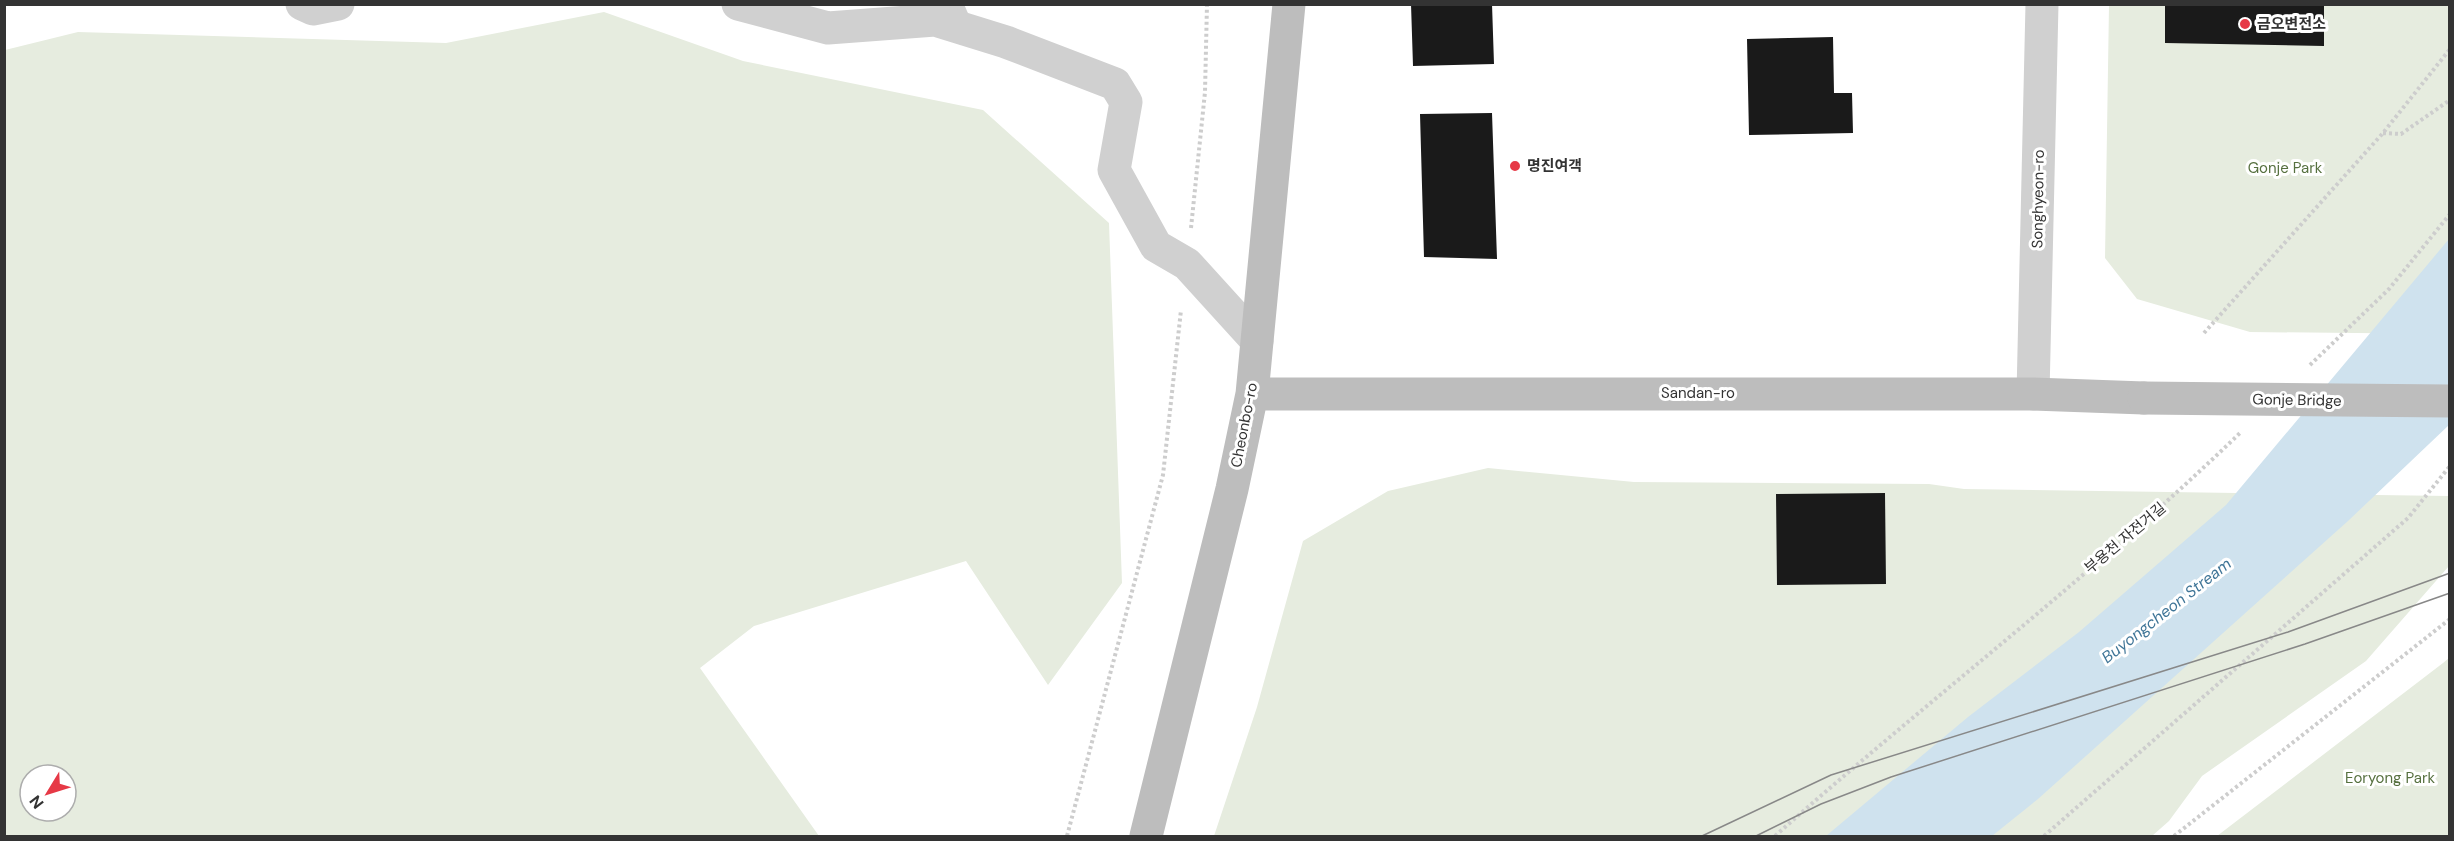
<svg xmlns="http://www.w3.org/2000/svg" width="2454" height="841" viewBox="0 0 2454 841" font-family="'DM Sans','Noto Sans KR',sans-serif">
<rect width="100%" height="100%" fill="#fff"/>
<path fill="#e6ecdf" fill-rule="evenodd" d="M2109 5H2449V334L2250 332 2137 299 2105 258Z
M604 12 743 61 983 110 1109 223 1122 583 1048 685 966 561 754 626 700 668 819 836H5V50L78 32 446 43ZM30 775H66V811H30Z
M1488 468 1634 482 1929 484 1964 489 2449 496V566L2366 661 2202 776 2169 821 2152 836H1214L1257 707 1303 541 1388 491Z
M2449 658V836H2217L2443 663Z"/>
<path fill="#cfe2ee" d="M2449 239V425L2348 521 2038 799 1992 836H1826L1968 717 2079 632 2226 505Z"/>
<path fill="#1a1a1a" d="M1411 4H1492L1494 64 1413 66Z
M2165 4H2324V46L2165 43Z
M1833 37 1834 93H1852L1853 133 1749 135 1747 39Z
M1492 113 1497 259 1424 257 1420 114Z
M1885 493 1886 584 1777 585 1776 494Z"/>
<g fill="none" stroke-linecap="round" stroke-linejoin="round">
<path stroke="#cdcdcd" stroke-width="4" stroke-dasharray="3 3" stroke-linecap="butt" d="M2383 133 2401 134 2450 100
M1191 228 1205 92 1207 4
M2204 333 2383 133 2450 49
M2310 365 2389 289 2450 214
M1067 836 1163 475 1181 310
M1775 836C1928 700 2092 576 2240 433
M2044 836 2408 518 2450 466
M2174 836 2450 619"/>
<path stroke="#d0d0d0" stroke-width="20" d="M953 4 964 29"/>
<path stroke="#d0d0d0" stroke-width="33" d="M302 4 313 9 338 4
M738 4 828 28 935 20 1006 42 1115 84 1126 102 1114 170 1156 246 1187 264 1257 341
M2033 394 2042 4"/>
<path stroke="#bdbdbd" stroke-width="33" d="M1252 394H2033L2144 398
M1146 836 1232 489 1252 394 1289 4"/>
<path stroke="#888" stroke-width="1.5" d="M1702 836 1831 775 2288 632 2450 573
M1756 836 1821 804 1891 777 2305 644 2450 593"/>
<path stroke="#bdbdbd" stroke-width="33" d="M2144 398 2450 401"/>
</g>
<g fill="#e63946" stroke="#fff" stroke-width="2">
<circle cx="2245" cy="24" r="6"/>
<circle cx="1515" cy="166" r="6"/>
</g>
<g text-anchor="middle" stroke-width="6" stroke-linejoin="round" paint-order="stroke">
<g font-size="15" font-weight="bold" fill="#333" stroke="#fff" text-anchor="start">
<text x="2257" y="29">금오변전소</text>
<text x="1527" y="171">명진여객</text>
</g>
<g font-size="15" fill="#56703f" stroke="#fff">
<text x="2285" y="173">Gonje Park</text>
<text x="2390" y="783">Eoryong Park</text>
</g>
<g font-size="15" fill="#333" stroke="#fff">
<text transform="translate(2038 199) rotate(-89)" y="5">Songhyeon-ro</text>
<text x="1698" y="398">Sandan-ro</text>
<text transform="translate(2297 400) rotate(1)" y="5">Gonje Bridge</text>
<text transform="translate(1244 425) rotate(-79)" y="5">Cheonbo-ro</text>
<text transform="translate(2125 538) rotate(-40)" y="5">부용천 자전거길</text>
</g>
<g font-size="16" font-style="italic" fill="#3f7597" stroke="#fff">
<text transform="translate(2166 610) rotate(-38)" y="6">Buyongcheon Stream</text>
</g>
</g>
<rect width="2454" height="841" fill="none" stroke="#333333" stroke-width="12"/>
<g transform="translate(48 793) rotate(232)"><circle r="28" fill="#ffffff" stroke="#adadad" stroke-width="1.5"/>
<path d="M0-4.5L10 22L0 15L-10 22Z" fill="#e63946"/>
<text y="-9" font-size="16" font-weight="bold" text-anchor="middle" fill="#333333">N</text>
</g>
</svg>
